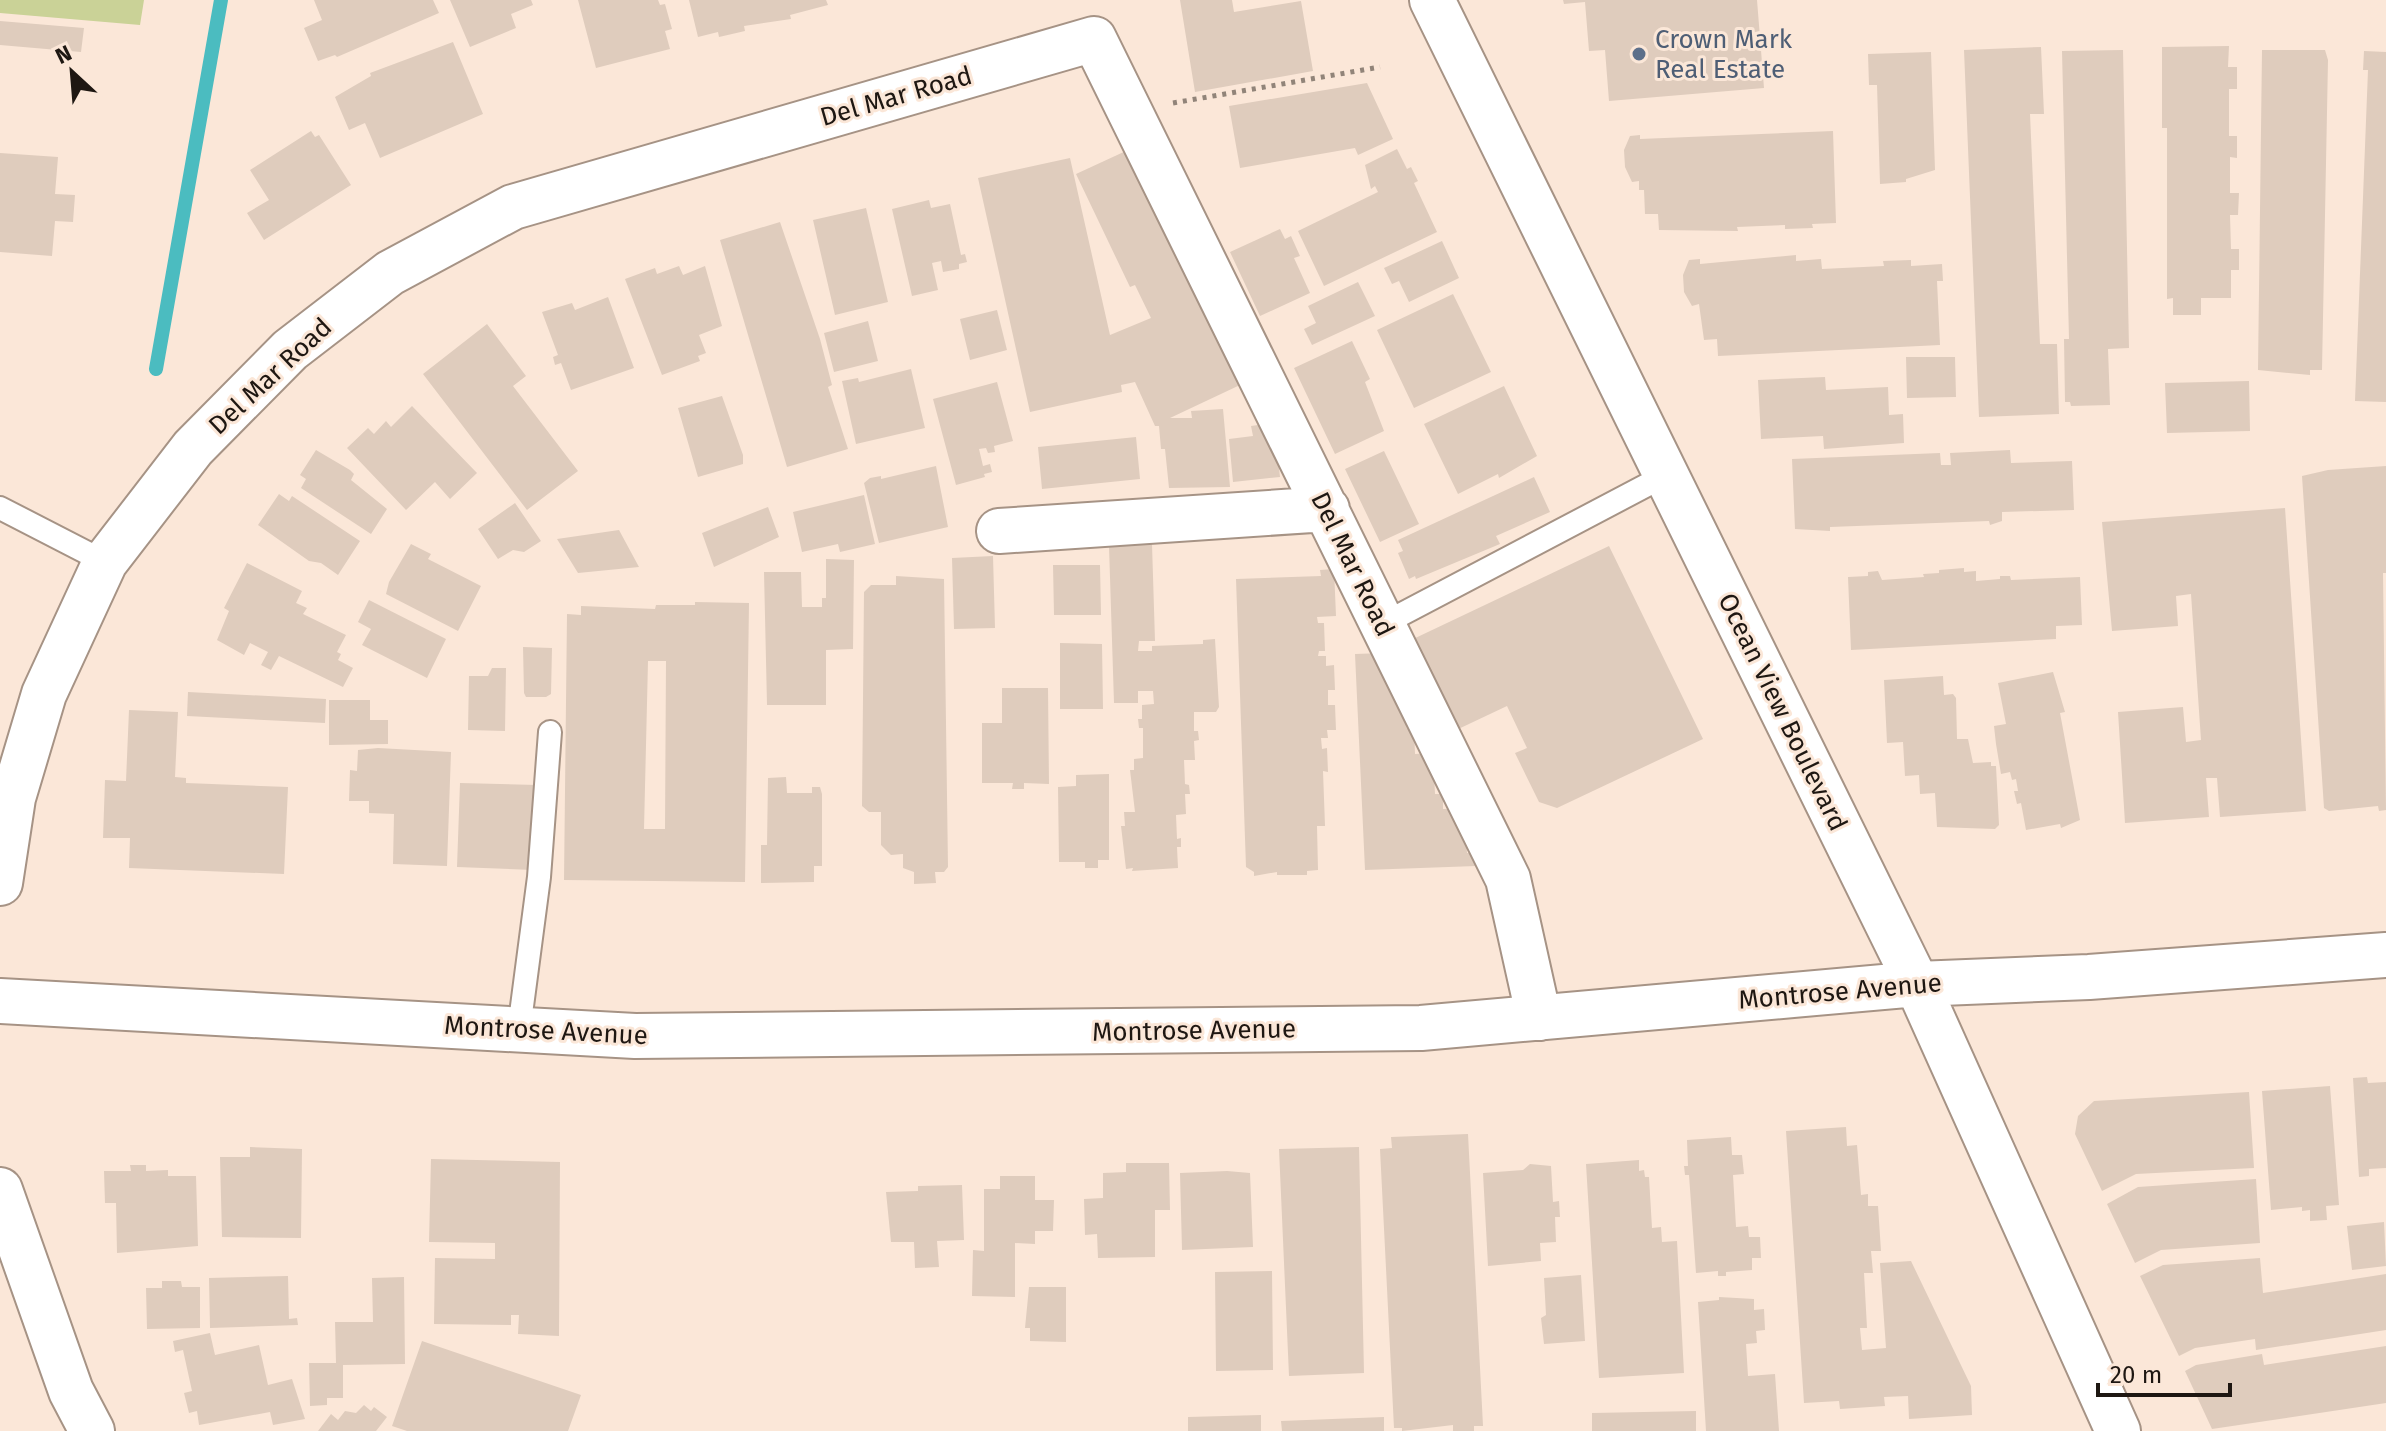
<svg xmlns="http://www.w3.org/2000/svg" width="2386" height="1431" viewBox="0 0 2386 1431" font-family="'Fira Sans',sans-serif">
<rect width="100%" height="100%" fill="#fbe7d8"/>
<path fill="#cad297" d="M0 0H144L140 25 0 13Z"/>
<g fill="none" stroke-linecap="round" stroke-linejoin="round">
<path stroke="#4bbcc0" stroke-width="14" d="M156 369 221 0"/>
</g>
<path fill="#dfccbd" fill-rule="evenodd" d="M314 0H433L439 13 337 57 335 55 318 61 304 28 322 20Z
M450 0H531L533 5 511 14 516 28 470 47Z
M578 0H658L660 5 665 4 672 29 665 31 670 49 596 68Z
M689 0H826L828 5 790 15 791 19 744 26 745 31 719 37 718 32 698 37Z
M1180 0H1232L1234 12 1301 1 1313 71 1195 92Z
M1563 0H1757L1764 88 1609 101 1605 50 1589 51 1585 2 1564 4Z
M0 21 84 28 81 52 0 45Z
M453 42 483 114 380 158 365 123 349 130 335 97 371 76 370 73Z
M2229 46 2228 67H2237V89H2229V136H2237V158L2230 157V193H2239L2238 215H2230L2231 249H2239V270H2231V298H2201V315H2173V298L2167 299V128H2162V47Z
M2041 47 2044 114H2030L2040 344H2057L2059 414 1979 417 1964 50Z
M2123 50 2129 348 2108 349 2110 405 2071 406 2070 402H2065L2064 339H2069L2062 51Z
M2262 50H2325L2328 60 2322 370H2310V375L2258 370Z
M2364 51 2386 52V402L2355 401 2368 70H2363Z
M1931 52 1935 170 1906 179V182L1880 184 1877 85H1869L1868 54Z
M1367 83 1393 139 1358 155 1355 148 1240 168 1229 106Z
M311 131 315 137 319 135 351 185 264 240 247 213 269 200 250 170Z
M1833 131 1836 223 1812 224 1813 228 1785 229V225L1737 227 1738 231 1659 230 1658 214H1645L1644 190H1639V181L1632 182 1625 167 1624 150 1630 136 1640 135V139Z
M1397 149 1407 169 1411 167 1418 181 1414 183 1437 232 1324 286 1298 231 1378 192 1375 186 1371 189 1365 165Z
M1128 150 1240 385 1170 418H1192L1191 411 1223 409 1230 487 1169 488 1165 449H1161L1159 426H1155L1135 382 1121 385 1122 392 1030 412 978 178 1070 158 1110 335 1151 318 1135 285 1130 287 1076 174Z
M0 153 58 157 55 194 75 195 73 222 55 221 52 256 0 252Z
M929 200 931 208 950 204 961 255 965 254 967 262 959 264V269L943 272 941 261 932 263 938 290 912 296 892 209Z
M866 208 888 302 835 315 813 220Z
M780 222 820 339 832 385 828 387 848 449 787 467 720 240Z
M1280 229 1285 239 1291 236 1300 256 1294 258 1310 293 1260 316 1230 252Z
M1442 241 1459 278 1409 302 1399 281 1392 284 1384 268Z
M1796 255V261L1821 259 1822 269 1884 266 1883 261 1911 260V266L1942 264 1943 281H1937L1940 345 1718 356 1717 339 1704 340 1699 304 1692 306 1684 292 1683 275 1689 260 1700 259V264Z
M679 266 683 275 705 266 722 326 699 335 706 353 698 356 700 361 662 375 625 279 655 268 657 274Z
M1358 282 1375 316 1312 345 1304 329 1316 323 1308 306Z
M1453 294 1491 372 1414 408 1377 330Z
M608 297 634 368 571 390 561 363 555 365 553 357 558 355 542 312 572 303 575 310Z
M997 310 1007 350 970 360 960 319Z
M868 321 878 361 834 372 824 333Z
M487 324 526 376 513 386 578 471 527 510 423 374Z
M1352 341 1370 379 1365 382 1384 431 1335 454 1294 368Z
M1906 357H1955L1956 397 1907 398Z
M911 369 925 428 856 444 842 381 858 378 859 382Z
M1825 377 1826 390 1888 387 1889 415 1903 414 1904 443 1824 449 1823 436 1761 439 1758 380Z
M2249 381 2250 431 2167 433 2165 383Z
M997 382 1013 441 994 446 995 452 988 453 986 448 979 449 983 466 990 464 992 472 984 474 985 477 956 485 933 399Z
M1504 386 1537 456 1499 478 1498 474 1458 494 1424 424Z
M722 396 743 455V464L698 477 678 408Z
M412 406 477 473 450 499 435 482 406 510 347 448 368 428 374 434 386 421 391 427Z
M1265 424 1275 433 1280 477 1233 482 1229 439 1253 436 1251 426Z
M1136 437 1140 479 1042 489 1038 447Z
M316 450 350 470 354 474 351 480 387 509 371 534 301 488 306 479 300 475Z
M2010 450 2011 463 2072 461 2074 510 2002 512V521L1990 525 1989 521 1830 527V531L1795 529 1792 459 1940 453 1941 465H1951L1950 453Z
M1384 451 1419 524 1380 542 1345 469Z
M936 466 948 527 879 543 864 483 870 478 881 476V479Z
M2386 466V573H2383L2386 810 2379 811 2378 806 2329 811 2324 808 2302 476 2328 470Z
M1534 477 1550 512 1496 536 1500 544 1416 579 1415 576 1409 579 1398 553 1403 551 1398 540Z
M279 494 289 501 292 496 360 541 338 575 321 563 309 561 258 525Z
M864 495 875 544 840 552 838 544 802 552 793 512Z
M515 503 541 541 524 552 513 550 498 559 478 529Z
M768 507 779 537 714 567 702 533Z
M2285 508 2306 811 2220 817 2217 778H2206L2209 817 2125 823 2118 712 2183 707 2186 742 2201 740 2191 594 2176 596 2178 626 2112 631 2102 522Z
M619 530 639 567 578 573 557 539Z
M411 544 431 554 428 559 481 586 458 631 386 594 389 582Z
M1152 544 1155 641H1139L1138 651H1152V646L1203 644V640L1215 639 1219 707 1216 712H1194V731H1198L1199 740 1194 741 1195 760H1184L1185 784 1189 785 1190 794H1185L1186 814 1176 815 1177 839 1181 838V847H1177L1178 868 1132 871 1133 868 1126 869 1121 826H1125L1124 812H1135L1130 770H1134V759L1143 758V728H1139L1138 719H1142V705L1154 704 1153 691H1138V703H1114L1109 546Z
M1609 546 1703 739 1557 808 1539 802 1515 753 1527 748 1507 706 1452 732 1409 641Z
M993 556 995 628 954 629 952 558Z
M826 559 854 560 853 649 826 650V705H767L764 572H801L802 607H822V598H826Z
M247 563 302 591 296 603 307 608 303 614 346 635 337 652 341 654 338 660 353 668 343 687 279 656 271 670 261 665 268 652 250 643 244 655 217 640 229 611 224 608Z
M1053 565H1100L1101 615H1054Z
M1964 568V572L1976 571V581L2000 579V576H2010L2011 580 2080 577 2082 625 2056 626V639L1851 650 1848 577 1868 576V572L1878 571 1882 580 1924 577 1923 574 1939 573V570Z
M1334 569 1336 616 1317 617 1318 623H1324L1325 651H1319L1318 656H1326V666L1334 665 1335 690H1328V705H1335L1336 730H1327L1328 738H1321L1322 749 1327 748 1328 772 1323 771 1325 826H1317L1318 870 1307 871V875H1277V872L1254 876V872L1246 867 1236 579 1321 576 1320 570Z
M896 576 944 579 948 867 944 872H935L936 883 914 884V872L903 868V854L891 855 881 845V812H869L862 806 864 592 871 585H896Z
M369 600 446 639 427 678 362 645 371 629 358 622Z
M695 602 749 603 745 882 564 880 567 614 581 615V606L655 609 656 605H695ZM648 661H666L665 829H644Z
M1060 643 1102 644 1103 709H1060Z
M523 647 552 648 551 694 546 697H526L524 693Z
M1383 653 1387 684 1392 683 1393 698H1402L1407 729 1414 728 1415 754 1433 753 1435 794H1443V809H1458L1466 832 1467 853H1475L1476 866 1365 870 1355 654Z
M492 668H506L505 731 468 730 469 676H488Z
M2053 672 2065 712 2060 713 2080 820 2061 828 2060 824 2026 830 2021 803 2017 804 2014 791H2018L2016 779 2012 780 2010 772 2001 774 1996 744 1994 726 2006 724 1998 683Z
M1943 676 1944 695 1953 694 1956 698 1957 739H1968L1973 763 1991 762V766H1996L1999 825 1995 829 1937 827 1935 793 1920 794 1919 775 1905 776 1903 742 1887 743 1884 680Z
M1002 688H1048L1049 784 1024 783V789H1012L1013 783H982V723H1002Z
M188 692 326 699 325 723 187 716Z
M329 700H370V720H388V744L329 745Z
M129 710 178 712 175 777 186 778V783L288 787 284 874 129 868 130 838H103L105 780 126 781Z
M378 748 451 752 447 866 393 864 394 814 369 813V801H349L350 770 357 771 358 750Z
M1109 774V860H1098V868H1085V862H1059L1058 787 1076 786V775Z
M786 777 787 793H812V787H820L822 794V866H814V882L761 883V845H767L768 778Z
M460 783 537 785 533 870 457 867Z
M2367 1077 2368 1083 2386 1082V1168L2369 1169V1176L2359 1177 2353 1078Z
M2330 1086 2339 1205 2326 1206 2327 1220 2310 1221V1210L2302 1211V1207L2271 1210 2262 1091Z
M2249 1092 2254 1168 2136 1174 2102 1191 2075 1134 2078 1116 2094 1101Z
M1846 1127 1847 1146 1857 1145 1861 1195 1868 1194V1206H1878L1881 1251H1871L1873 1273H1864L1867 1328H1860L1862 1350 1886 1348 1880 1263 1911 1261 1971 1386 1972 1415 1909 1419 1908 1396 1884 1397 1885 1406 1840 1409 1839 1401 1804 1403 1786 1131Z
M1468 1134 1483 1426H1474V1431H1453V1425L1402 1431V1428H1394L1380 1149 1392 1148 1391 1137Z
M1731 1137 1732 1155H1742L1744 1174 1733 1175 1736 1227 1748 1226 1749 1237H1760L1761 1258H1752V1270L1726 1272V1276H1718V1271L1696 1273 1689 1175H1685L1684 1166H1688L1687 1140Z
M250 1147 302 1149 301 1238 222 1237 220 1157H250Z
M1359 1147 1364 1373 1289 1376 1279 1149Z
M431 1159 560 1162 559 1336 518 1334 519 1315H511V1325L434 1324 435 1258 495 1259V1243L429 1242Z
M1639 1160V1171L1644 1170 1645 1177H1649L1652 1228 1661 1227 1662 1242 1677 1241 1684 1373 1599 1378 1586 1164Z
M1126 1163H1169L1170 1210H1155V1257L1098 1258 1097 1234 1085 1235 1084 1199 1103 1198V1173L1126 1172Z
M1530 1164 1551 1166 1553 1202 1559 1201 1560 1217H1555L1556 1242 1540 1243 1541 1261 1488 1266 1483 1173 1523 1170Z
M130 1165H146V1171L168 1170V1176H196L198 1246 117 1253 116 1203H105L104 1171H131Z
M1227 1171 1250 1173 1253 1247 1182 1250 1180 1173Z
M1000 1176H1035V1200H1054L1053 1231H1035V1244L1015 1243V1297L972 1296 973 1250 984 1251V1189H1000Z
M2256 1179 2260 1243 2161 1250 2135 1263 2107 1204 2138 1187Z
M962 1185 964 1240 937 1241 939 1267 915 1268 914 1242H891L886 1192 918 1191V1186Z
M2384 1222 2386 1266 2352 1270 2347 1226Z
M2260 1258 2263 1293 2386 1274V1330L2256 1350 2255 1339 2195 1348 2179 1356 2140 1276 2163 1265Z
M1272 1271 1273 1370 1216 1371 1215 1272Z
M1581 1275 1585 1341 1544 1344 1541 1318 1546 1315 1544 1278Z
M288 1276 289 1319 297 1318 298 1325 210 1328 209 1278Z
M404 1277 405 1364 343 1365V1398H327V1405L310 1406 309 1363H336L335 1322H373L372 1278Z
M162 1281H181L182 1287H200V1328L147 1329 146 1288H162Z
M1029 1287H1066V1342L1030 1341V1328H1025Z
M1719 1297 1754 1299V1310L1764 1309 1765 1330 1756 1331 1757 1343 1746 1344 1748 1376 1775 1374 1779 1431H1706L1698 1302 1719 1300Z
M210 1333 215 1355 259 1345 268 1385 292 1379 305 1419 273 1425 270 1412 199 1425 197 1411 189 1413 184 1393 192 1391 183 1350 175 1352 173 1341Z
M422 1341 581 1395 568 1431H407L392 1426Z
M2386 1346V1403L2212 1429 2185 1371 2196 1365 2262 1354 2264 1365Z
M364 1405 371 1411 374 1407 387 1417 376 1431H318L331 1414 338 1420 345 1411 356 1413Z
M1696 1411V1431H1592V1413Z
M1261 1415V1431H1188V1417Z
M1384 1417V1431H1282L1281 1421Z"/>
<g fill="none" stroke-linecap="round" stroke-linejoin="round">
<g stroke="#a69385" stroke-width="26">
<path id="lane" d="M0 508 105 562
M1383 624 1666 475
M519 1029 539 877 550 732"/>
</g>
<g stroke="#a69385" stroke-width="48">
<path id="street" d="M999 531 1327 509
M0 883 13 798 44 694 105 562 193 448 290 350 390 273 513 207 1094 39 1508 879 1539 1018
M0 1190 71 1391 92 1431"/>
</g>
<g stroke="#a69385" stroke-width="48">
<path id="secondary" d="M1432 0 1917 984 2118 1431
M0 1001 635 1036 1421 1028 1917 984 2089 977 2386 955"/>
</g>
<path stroke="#918479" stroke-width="5" stroke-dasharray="4 6" stroke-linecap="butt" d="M1173 103 1380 67"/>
<use href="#lane" stroke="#fff" stroke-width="22"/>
<use href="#street" stroke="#fff" stroke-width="44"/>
<use href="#secondary" stroke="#fff" stroke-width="44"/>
</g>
<circle fill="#5c6f8a" stroke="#fbe7d8" stroke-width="3" cx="1639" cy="54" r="8"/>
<g text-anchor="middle" stroke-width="6" stroke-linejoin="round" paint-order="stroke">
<g font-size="26" fill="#4e5e75" stroke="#fbe7d8" text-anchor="start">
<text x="1655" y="48">Crown Mark<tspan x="1655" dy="30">Real Estate</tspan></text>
</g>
<g font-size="26" fill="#1e1712" stroke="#fbe7d8">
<text transform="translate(896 96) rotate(-16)" y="9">Del Mar Road</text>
<text transform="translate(270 376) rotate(-43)" y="9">Del Mar Road</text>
<text transform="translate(1353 564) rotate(64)" y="9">Del Mar Road</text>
<text transform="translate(1783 712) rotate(64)" y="9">Ocean View Boulevard</text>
<text transform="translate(1840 991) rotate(-5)" y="9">Montrose Avenue</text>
<text transform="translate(546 1030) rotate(3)" y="9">Montrose Avenue</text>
<text transform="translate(1194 1030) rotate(-1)" y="9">Montrose Avenue</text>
</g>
</g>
<g transform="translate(72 72) rotate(334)" stroke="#fbe7d8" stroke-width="6" paint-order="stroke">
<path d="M0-6L14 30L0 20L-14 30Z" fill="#1e1712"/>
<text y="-12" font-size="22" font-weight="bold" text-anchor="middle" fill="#1e1712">N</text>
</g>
<path d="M2098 1383v12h132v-12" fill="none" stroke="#1e1712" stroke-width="4"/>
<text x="2110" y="1383" font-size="24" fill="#1e1712" stroke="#fbe7d8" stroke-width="6" paint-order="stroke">20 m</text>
</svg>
